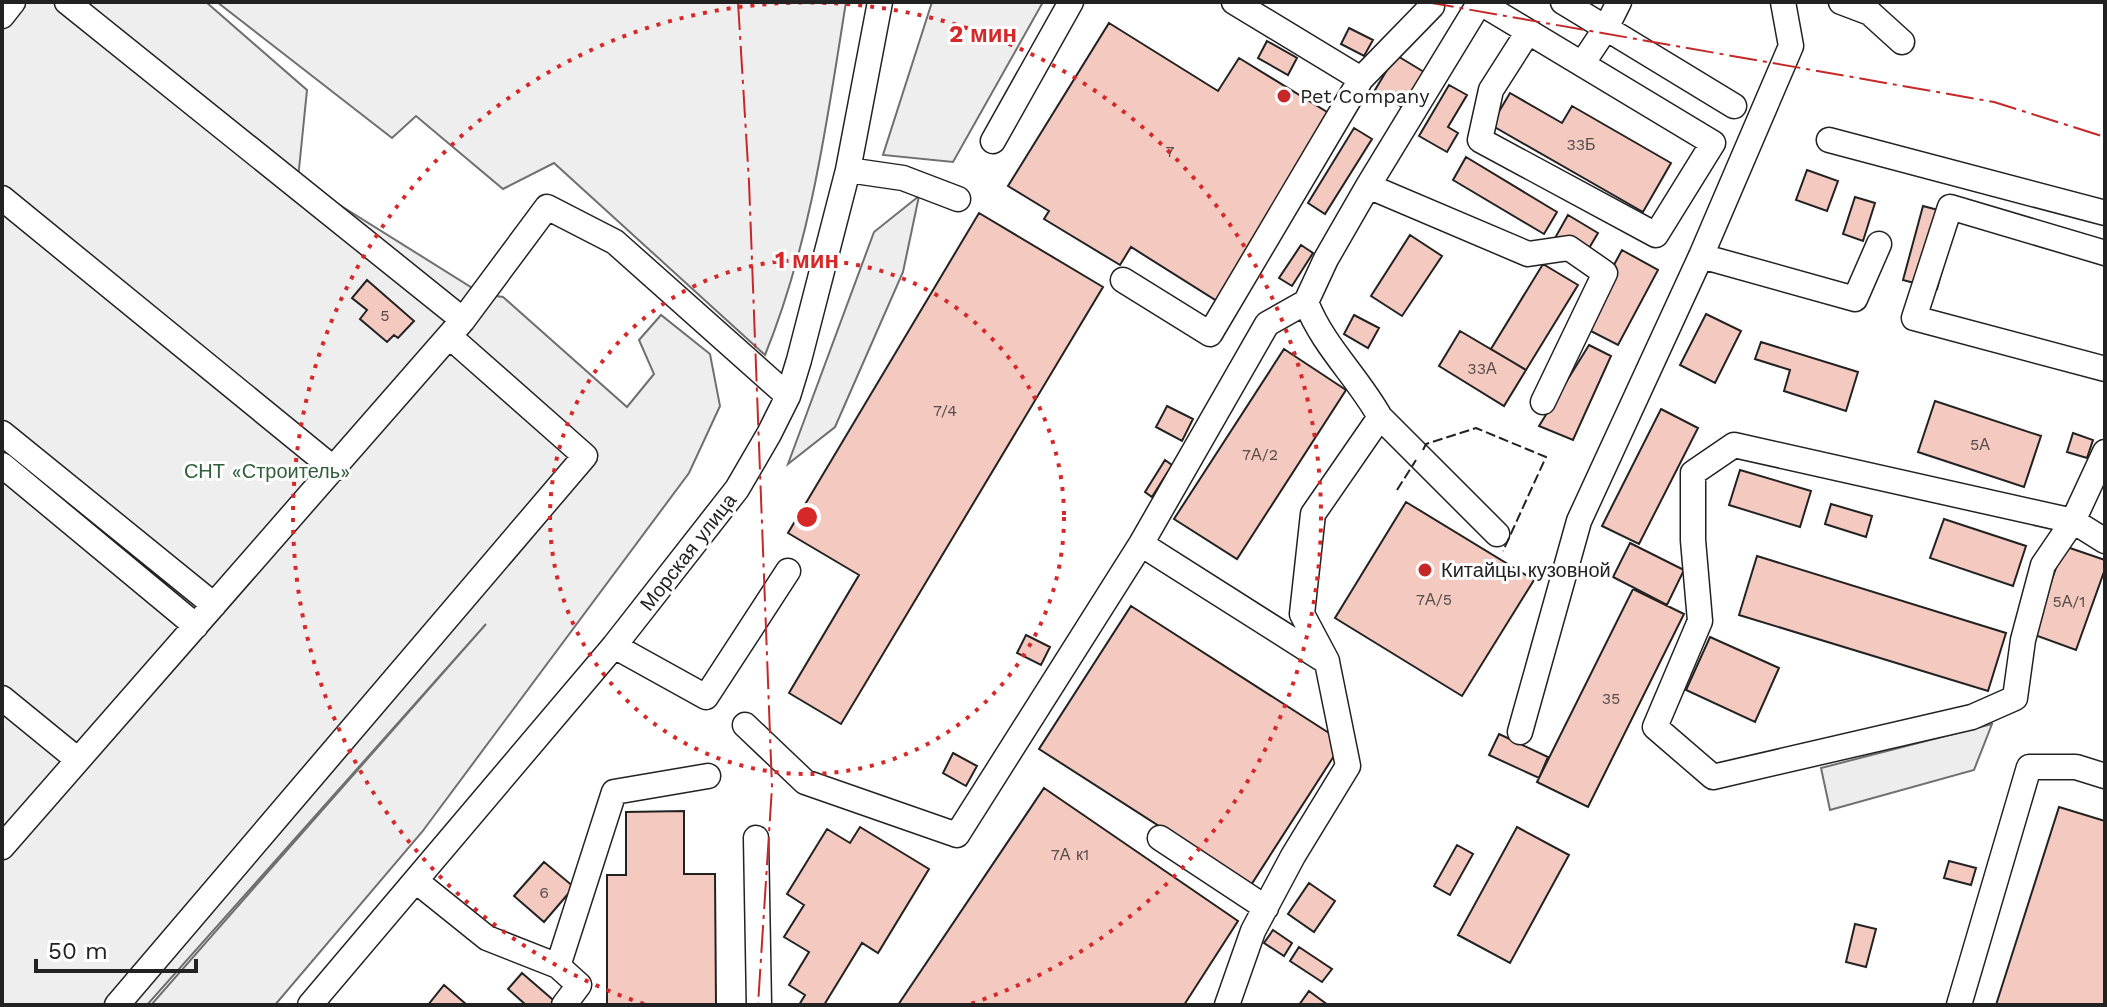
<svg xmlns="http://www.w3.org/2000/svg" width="2107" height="1007" viewBox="0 0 2107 1007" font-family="'Work Sans',sans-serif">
<rect width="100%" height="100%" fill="#fff"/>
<path fill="#eee" stroke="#6f6f6f" stroke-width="2" d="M2 2H206L307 90 298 179 482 294 503 297 627 407 654 374 639 340 661 315 710 354 720 406 689 473 422 832 275 1005H151L486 624 147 1005H2Z
M217 2H846C827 121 811 242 765 355L554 163 503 189 416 116 392 138Z
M932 2H1043L953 162 883 155Z
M919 196 903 272 835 427 788 464 874 232Z"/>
<path fill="#ededed" stroke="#6f6f6f" stroke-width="2" d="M1992 724 1974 770 1830 810 1821 768Z"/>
<path fill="#f3c9c0" stroke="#222" stroke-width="2" d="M1109 23 1218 91 1239 58 1332 115 1217 301 1131 247 1120 265 1044 219 1049 211 1008 186Z
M1349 28 1373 40 1364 56 1341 44Z
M1267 41 1297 58 1288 75 1258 58Z
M1396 55 1424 72 1402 107 1375 90Z
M1449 85 1467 95 1448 127 1458 133 1447 152 1419 136Z
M1510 93 1562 123 1572 106 1671 163 1643 212 1491 125Z
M1354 128 1372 139 1325 214 1308 203Z
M1466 157 1557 212 1544 234 1453 180Z
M1807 170 1838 181 1827 211 1796 200Z
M1855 197 1875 203 1863 241 1843 234Z
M1923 206 1957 215 1937 289 1903 280Z
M979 213 1103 287 841 724 789 693 859 575 788 533Z
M1568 215 1598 233 1585 255 1555 238Z
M1410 235 1442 256 1402 316 1371 296Z
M1301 245 1313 253 1292 286 1279 278Z
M1622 250 1658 270 1618 345 1581 326Z
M1543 264 1578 285 1526 370 1491 349Z
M367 280 414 321 398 338 394 335 387 342 360 319 367 310 352 298Z
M1706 314 1741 331 1715 383 1680 365Z
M1354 315 1379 328 1368 348 1344 334Z
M1460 331 1526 370 1504 406 1439 366Z
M1761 342 1858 372 1846 411 1784 391 1790 370 1755 359Z
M1589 345 1611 356 1573 440 1539 426Z
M1284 349 1346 390 1237 559 1174 519Z
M1935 401 2041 436 2024 487 1918 452Z
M1167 406 1193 419 1182 441 1156 427Z
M1661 409 1698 428 1639 544 1602 526Z
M2073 433 2093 440 2087 458 2067 452Z
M1165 460 1172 465 1152 497 1145 492Z
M1740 470 1811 491 1800 527 1729 505Z
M1406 502 1534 580 1462 696 1335 618Z
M1831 504 1872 516 1866 537 1825 524Z
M1944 519 2026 546 2013 586 1930 558Z
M1630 543 1684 570 1667 605 1613 577Z
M2064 546 2105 560V569L2076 650 2032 634Z
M1757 556 2006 633 1988 691 1739 615Z
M1633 589 1684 614 1588 807 1537 782Z
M1131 606 1343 742 1251 885 1039 749Z
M1026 635 1050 647 1041 665 1017 653Z
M1710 637 1779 668 1755 722 1686 690Z
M1499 734 1548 757 1539 778 1489 755Z
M953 753 977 766 966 786 943 773Z
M1044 788 1238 921 1184 1005H898Z
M2059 807 2105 821V1005H1996Z
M684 811V874H715L716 1005H607V875H626V812Z
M860 827 929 869 878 953 862 943 824 1005H799L805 995 789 985 809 952 784 937 804 905 787 894 827 829 850 843Z
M1517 827 1569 855 1510 963 1458 935Z
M1457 845 1473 854 1450 895 1434 886Z
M1949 861 1976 868 1971 885 1944 878Z
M544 862 574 887 544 922 514 896Z
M1309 883 1335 901 1314 932 1288 914Z
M1855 924 1876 929 1866 967 1846 962Z
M1273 930 1292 943 1284 956 1264 943Z
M1299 947 1332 969 1322 982 1290 961Z
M522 973 559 1005H526L508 989Z
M444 985 467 1005H428Z
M1309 991 1328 1005H1299Z"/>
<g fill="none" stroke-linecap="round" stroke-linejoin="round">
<g stroke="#222" stroke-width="27">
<path id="minor" d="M67 2 463 320
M1234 2 1361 79 1432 6
M1479 2 1713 143 1656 235 1480 140 1491 90 1528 32
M1563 2 1734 106
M1841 2 1870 13 1902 42
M2 16 13 2
M1582 64 1606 28 1619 2
M1829 140 2105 213
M993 141 1071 2
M848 170 903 178 958 199
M1368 186 1528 254 1569 248 1605 273 1543 402
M2 198 334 469
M2105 253 1950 207 1914 318 2105 369
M1701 256 1855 299 1879 244
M1123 280 1210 334 1361 79
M1306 302C1323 346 1357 376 1380 417L1313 514 1302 614 1327 661
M1380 417 1497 534
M2 433 214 605
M2105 452 2073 521 2043 565 2023 640 2015 698 1972 717 1713 777 1655 727 1700 621 1693 540V473L1734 445 2073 521 2105 541
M2 465 196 626
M1141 544 1267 324 1306 302 1326 259 1368 186 1480 2
M614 646 706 697 788 571
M2 698 78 760
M745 725 805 782 957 835 1141 544 1327 662 1348 766 1293 856 1253 931 1227 1005
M1520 732 1579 521 1701 256 1791 46 1783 2
M756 838 759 1005
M1160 838 1266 908
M2 847 463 320 547 207 615 242 788 396
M416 881 487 938 558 966 579 985 564 1005
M558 966 614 792 708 776
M117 1005 585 456 449 336
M310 1005 614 646 737 489 769 434 788 396 799 360 848 170 880 2
M1959 1005 2029 767H2076L2105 776"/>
</g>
<use href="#minor" stroke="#fff" stroke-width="24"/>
<path stroke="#222" stroke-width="2" stroke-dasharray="10 4" stroke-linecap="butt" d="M1423 450 1426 444 1476 428 1546 457 1503 551
M1397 490 1416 460"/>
<path stroke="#c62828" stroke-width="2" stroke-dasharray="28 6 4 6" stroke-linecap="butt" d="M738 2 749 182 772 787 758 1005
M1426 2 1994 102 2105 137"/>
</g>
<g fill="none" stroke="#d62828" stroke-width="4" stroke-dasharray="4 8">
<circle cx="807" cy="517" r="257"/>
<path d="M644 1004A514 514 0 1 1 970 1004"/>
</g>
<g fill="#c62828" stroke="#fff" stroke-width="3">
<circle cx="1284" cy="96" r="8"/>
<circle cx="1425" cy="570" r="8"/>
</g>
<g text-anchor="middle" stroke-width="6" stroke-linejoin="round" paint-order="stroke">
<g font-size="16" fill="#564c4a">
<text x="1581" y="150">33Б</text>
<text x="1170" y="157">7</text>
<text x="385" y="321">5</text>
<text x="1482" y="374">33А</text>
<text x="945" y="416">7/4</text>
<text x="1980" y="450">5А</text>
<text x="1260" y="460">7А/2</text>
<text x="1434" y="605">7А/5</text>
<text x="2069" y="607">5А/1</text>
<text x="1611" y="704">35</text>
<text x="1070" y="860">7А к1</text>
<text x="544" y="898">6</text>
</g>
<g font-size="20" fill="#222" stroke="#fff" text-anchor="start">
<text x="1300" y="103">Pet Company</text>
<text x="1441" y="577">Китайцы кузовной</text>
</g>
<g font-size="20" fill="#2f5e38" stroke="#fff">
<text x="267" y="478">СНТ «Строитель»</text>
</g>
<g font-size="20" fill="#222" stroke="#fff">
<text transform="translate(688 552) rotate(-52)" y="7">Морская улица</text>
</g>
</g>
<circle cx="807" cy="517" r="12" fill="#d62828" stroke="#fff" stroke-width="4"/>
<g font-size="24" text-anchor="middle" font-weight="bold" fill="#d62828" stroke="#fff" stroke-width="6" stroke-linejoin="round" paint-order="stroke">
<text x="983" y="42">2 мин</text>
<text x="807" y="268">1 мин</text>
</g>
<rect width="2107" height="1007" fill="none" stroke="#222222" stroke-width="8"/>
<path d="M36 959v12h160v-12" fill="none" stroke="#222222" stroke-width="4"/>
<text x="48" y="959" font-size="24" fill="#222222" stroke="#ffffff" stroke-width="6" paint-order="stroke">50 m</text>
</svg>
